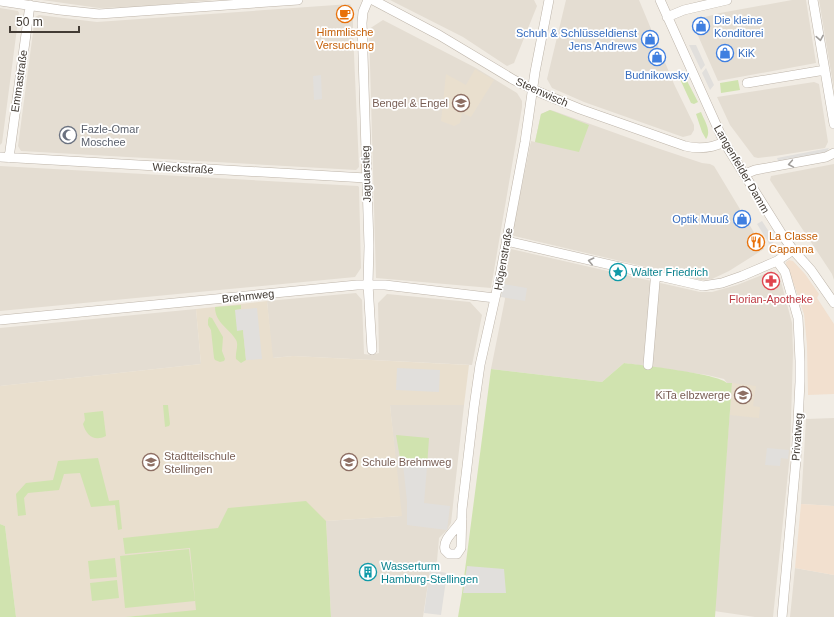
<svg xmlns="http://www.w3.org/2000/svg" width="834" height="617" viewBox="0 0 834 617" font-family="Helvetica,sans-serif">
<rect width="100%" height="100%" fill="#f1ece4"/>
<path fill="#e4ddd2" d="M42 0H215L135 7 99 8Z
M390 0H534L537 6 514 63 507 66 463 37Z
M566 0H639L674 84 694 125V130L691 135 683 137 584 102 552 88 547 79Z
M792 0H806L816 63 718 81 692 22 705 17 720 13Z
M819 0H834V90Z
M350 4 353 10V32L359 167 356 170 21 151 18 146 35 17 39 15 97 22Z
M0 8 18 11 19 13 2 143 0 145Z
M383 20 476 68 517 93 522 101V107L491 288 376 278 369 29Z
M814 82 819 84 828 142 825 148 775 156 758 158 754 157 730 125 717 97Z
M550 110 554 111 657 148 702 163 710 164 714 166 764 249 729 271 712 279 701 280 514 236 512 234 531 141 535 142 541 114Z
M834 164V280L832 274 770 180 771 176Z
M0 166 358 186 359 187 361 268 355 277 0 311Z
M511 249 700 292H712L737 285 772 271 775 278H780L792 323 793 353 790 454 773 617H755L714 611 732 384 727 383 724 379 707 375 624 363 602 382 491 369 505 299 504 282 510 250Z
M356 293 362 300 364 354 372 355 379 353 378 303 387 294 470 302 482 315 472 365 293 356 272 358 267 301Z
M196 309 201 364 0 386V328Z
M390 405H464L451 523 447 530 439 538 437 561 430 570 423 617H331L326 521 401 516Z
M834 418V506L801 504 806 419Z
M795 568 834 575V617H790Z"/>
<path fill="#f2e0cf" d="M789 260 793 261 805 274 819 294 817 298 834 324V394L808 395 807 345 804 314 792 279 786 264V262Z
M801 504 834 506V575L795 568Z"/>
<path fill="#e9dfce" d="M475 69 494 80 471 117 462 113 460 123 454 126 441 121 446 74 466 85Z
M267 301 273 358 293 356 469 365 464 405H390L402 516 326 521 330 594 196 611 125 617H16L5 526 0 524V386L201 364 196 309Z
M732 383 756 386 753 406 760 407 759 418 730 415Z"/>
<path fill="#d0e3af" d="M684 75 698 102 694 104 691 103 679 77Z
M738 80 740 90 721 93 720 83Z
M550 110 589 125 579 152 535 142 541 114Z
M701 112C704 120 712 131 706 139L702 132 696 114Z
M241 305V309L235 310 243 330 246 360 241 363 236 359C235 353 239 345 236 340 229 328 215 323 215 307Z
M209 317 212 318 223 337 222 351 225 359 224 361 220 362 215 360 214 358 211 330 208 325V320Z
M624 363C641 365 719 374 727 383H732L715 617H458L462 593 491 369 602 382Z
M163 405H168L170 424 169 426 165 427Z
M103 411 106 436C94 442 86 435 83 424L85 420 84 413Z
M396 435 429 438 427 467H421L420 463 401 464Z
M98 458 109 501 119 500 122 529 118 530 115 505 91 507 80 473 64 474 59 490 28 493 24 498 26 515 18 516 16 494 26 483 53 480 58 461Z
M306 501 326 521 331 617H125L196 610 190 548 125 554 123 538 218 528 228 508Z
M0 524 5 526 16 617H0Z
M189 549 195 601 125 608 120 556Z
M115 558 117 577 90 579 88 561Z
M117 580 119 598 92 601 90 583Z"/>
<path fill="#e1dfdc" d="M689 45H696L705 65 701 70Z
M706 68 714 85 710 90 702 73Z
M321 75 322 99 314 100 313 76Z
M829 148 826 153 779 163 777 158Z
M762 221 775 241 770 245 757 224Z
M503 284 527 288 525 301 501 297Z
M257 308 262 359 246 360 243 330 237 331 235 310Z
M397 368 440 370 439 392 396 390Z
M767 448 789 450 788 459 781 458 780 466 765 465Z
M420 463 421 466 427 467 424 503 450 506 447 530 407 525V501L403 464Z
M467 566 504 569 506 593H463Z
M430 570 447 573 441 615 424 613Z"/>
<g fill="none" stroke-linecap="round" stroke-linejoin="round">
<g stroke="#beb5aa" stroke-width="10">
<path id="minor" d="M368 0 363 12 362 23 369 246 368 284 372 350
M373 0 439 35 514 80 541 93 580 109 685 146C698 149 712 148 724 142
M660 0 724 142 781 233 793 250 811 270 834 303
M813 0 834 124
M0 1 60 10 99 14 298 0
M667 17 684 10 727 0
M747 83 825 70
M0 157 366 178
M9 158 30 5
M745 174 755 170 826 157 834 153
M506 241 703 286 722 283 742 276 777 261 793 250
M777 261 785 272 798 318 800 361V382L796 460 782 617
M0 320 357 285H385L495 298
M648 365 655 282 656 276
M462 519C458 529 442 538 445 550L449 554H457L461 548 462 509 474 407 480 365 500 276 525 142 535 72 549 0"/>
</g>
<use href="#minor" stroke="#fff" stroke-width="9"/>
</g>
<defs><path id="oneway-chevron" d="M-2-3.5L2.5 0L-2 3.5" fill="none" stroke-width="1.6" stroke-linecap="round" stroke-linejoin="round"/></defs>
<g stroke="#a09d9a">
<use href="#oneway-chevron" transform="translate(820 38) rotate(80)"/>
<use href="#oneway-chevron" transform="translate(791 164) rotate(170)"/>
<use href="#oneway-chevron" transform="translate(591 261) rotate(-167)"/>
</g>
<defs>
<g id="cafe-ring" transform="scale(0.9)"><circle r="9.5" fill="#fff" stroke="#e8710a" stroke-width="1.5"/><path d="M-5.5-4.5H6V0H3Q3 3.5 0 3.5H-2.5Q-5.5 3.5-5.5 0ZM3-3.2v2h1.7v-2ZM-6 4.5H4V6H-6Z" fill="#e8710a"/></g>
<g id="shop-ring" transform="scale(0.9)"><circle r="9.5" fill="#fff" stroke="#3f7fe0" stroke-width="1.5"/><path d="M-5-2.5h2.3a2.7 3.5 0 0 1 5.4 0H5L5.5 6h-11ZM-1.5-2.5h3a1.5 2.3 0 0 0-3 0Z" fill="#3f7fe0"/></g>
<g id="school-ring" transform="scale(0.9)"><circle r="9.5" fill="#fff" stroke="#8d6e63" stroke-width="1.5"/><path d="M0-5L7-2L0 1L-7-2ZM-4 1L0 2.5L4 1V4Q0 6-4 4Z" fill="#8d6e63"/></g>
<g id="mosque-ring" transform="scale(0.9)"><circle r="9.5" fill="#fff" stroke="#6b7280" stroke-width="1.5"/><path d="M3.5-4.9A6 6 0 1 0 3.5 4.9A5 5 0 1 1 3.5-4.9Z" fill="#6b7280"/></g>
<g id="restaurant-ring" transform="scale(0.9)"><circle r="9.5" fill="#fff" stroke="#e8710a" stroke-width="1.5"/><path d="M-5-6h1v4h1v-4h1v4h1v-4h1v5L-1.5 .5V6h-2V.5L-5-1ZM5-6V6H3V1.5H1.5Q1.5-4 5-6Z" fill="#e8710a"/></g>
<g id="sight-ring" transform="scale(0.9)"><circle r="9.5" fill="#fff" stroke="#0f9aa8" stroke-width="1.5"/><path d="M0-6L1.8-2.2L6-1.7L2.9 1.2L3.7 5.4L0 3.3L-3.7 5.4L-2.9 1.2L-6-1.7L-1.8-2.2Z" fill="#0f9aa8"/></g>
<g id="pharmacy-ring" transform="scale(0.9)"><circle r="9.5" fill="#fff" stroke="#e0444e" stroke-width="1.5"/><path d="M-2-6h4v4h4v4h-4v4h-4v-4h-4v-4h4Z" fill="#e0444e"/></g>
<g id="building-ring" transform="scale(0.9)"><circle r="9.5" fill="#fff" stroke="#0f9aa8" stroke-width="1.5"/><path d="M-4-6H4V6H1V3H-1V6H-4ZM-2.5-4.3h1.7v1.8h-1.7ZM.8-4.3h1.7v1.8H.8ZM-2.5-1h1.7V.8h-1.7ZM.8-1h1.7V.8H.8Z" fill="#0f9aa8"/></g>
</defs>
<g fill-rule="evenodd">
<use href="#cafe-ring" x="345" y="14"/>
<use href="#shop-ring" x="701" y="26"/>
<use href="#shop-ring" x="650" y="39"/>
<use href="#shop-ring" x="725" y="53"/>
<use href="#shop-ring" x="657" y="57"/>
<use href="#school-ring" x="461" y="103"/>
<use href="#mosque-ring" x="68" y="135"/>
<use href="#shop-ring" x="742" y="219"/>
<use href="#restaurant-ring" x="756" y="242"/>
<use href="#sight-ring" x="618" y="272"/>
<use href="#pharmacy-ring" x="771" y="281"/>
<use href="#school-ring" x="743" y="395"/>
<use href="#school-ring" x="151" y="462"/>
<use href="#school-ring" x="349" y="462"/>
<use href="#building-ring" x="368" y="572"/>
</g>
<g text-anchor="middle" stroke-width="3.5" stroke-linejoin="round" paint-order="stroke">
<g font-size="11" fill="#366cbe" stroke="#fff" text-anchor="start">
<text x="714" y="24">Die kleine<tspan x="714" dy="13">Konditorei</tspan></text>
<text x="637" y="37" text-anchor="end">Schuh &amp; Schlüsseldienst<tspan x="637" dy="13">Jens Andrews</tspan></text>
<text x="738" y="57">KiK</text>
<text x="657" y="79" text-anchor="middle">Budnikowsky</text>
<text x="729" y="223" text-anchor="end">Optik Muuß</text>
</g>
<g font-size="11" fill="#c56008" stroke="#fff">
<text x="345" y="36">Himmlische<tspan x="345" dy="13">Versuchung</tspan></text>
<text x="769" y="240" text-anchor="start">La Classe<tspan x="769" dy="13">Capanna</tspan></text>
</g>
<g font-size="11" fill="#423b34" stroke="#fff">
<text transform="translate(19 81) rotate(-82)" y="4">Emmastraße</text>
<text transform="translate(542 92) rotate(24)" y="4">Steenwisch</text>
<text transform="translate(183 168) rotate(3)" y="4">Wieckstraße</text>
<text transform="translate(742 169) rotate(60)" y="4">Langenfelder Damm</text>
<text transform="translate(366 174) rotate(-92)" y="4">Jaguarstieg</text>
<text transform="translate(503 259) rotate(-80)" y="4">Högenstraße</text>
<text transform="translate(248 296) rotate(-6)" y="4">Brehmweg</text>
<text transform="translate(797 437) rotate(-86)" y="4">Privatweg</text>
</g>
<g font-size="11" fill="#785e54" stroke="#fff" text-anchor="end">
<text x="448" y="107">Bengel &amp; Engel</text>
<text x="730" y="399">KiTa elbzwerge</text>
<text x="164" y="460" text-anchor="start">Stadtteilschule<tspan x="164" dy="13">Stellingen</tspan></text>
<text x="362" y="466" text-anchor="start">Schule Brehmweg</text>
</g>
<g font-size="11" fill="#5b616d" stroke="#fff" text-anchor="start">
<text x="81" y="133">Fazle-Omar<tspan x="81" dy="13">Moschee</tspan></text>
</g>
<g font-size="11" fill="#0d838f" stroke="#fff" text-anchor="start">
<text x="631" y="276">Walter Friedrich</text>
<text x="381" y="570">Wasserturm<tspan x="381" dy="13">Hamburg-Stellingen</tspan></text>
</g>
<g font-size="11" fill="#be3a42" stroke="#fff">
<text x="771" y="303">Florian-Apotheke</text>
</g>
</g>
<path d="M10 26v6h69v-6" fill="none" stroke="#423b34" stroke-width="2"/>
<text x="16" y="26" font-size="12" fill="#423b34" stroke="#ffffff" stroke-width="3" paint-order="stroke">50 m</text>
</svg>
